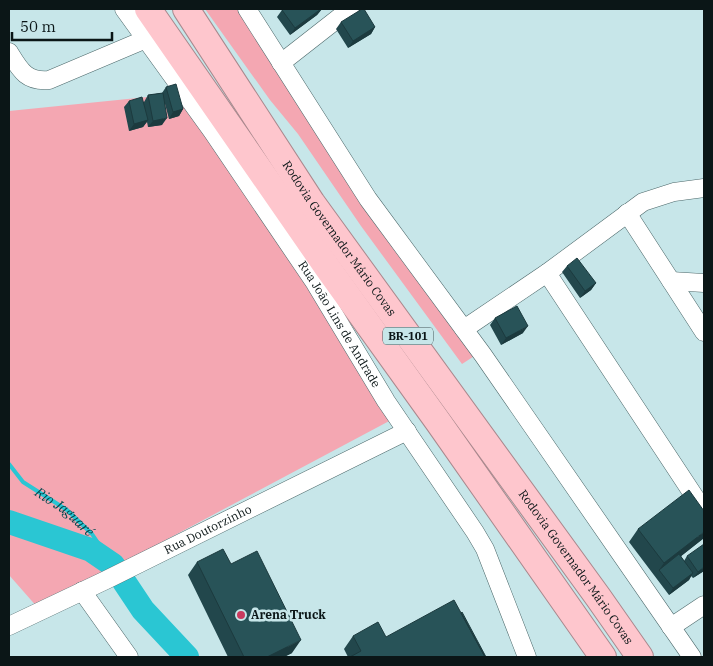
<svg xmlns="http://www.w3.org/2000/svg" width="713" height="666" viewBox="0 0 713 666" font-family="'IBM Plex Serif',serif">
<rect width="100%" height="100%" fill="#c7e6e9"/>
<path fill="#f4a7b2" d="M205 9H244L479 353 462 364 361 226 298 134 270 100Z
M177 94 328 306 393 419 38 608 9 575V111Z"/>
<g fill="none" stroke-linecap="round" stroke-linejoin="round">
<path stroke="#2ac6d3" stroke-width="4" id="s1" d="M9 464 23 482 67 510 92 534 113 565"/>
<path stroke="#2ac6d3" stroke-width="24" d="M9 522 91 550 113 565 143 610 187 657"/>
<g stroke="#4c686a" stroke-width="19">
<g id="minor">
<path id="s2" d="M124 9 212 131 315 283 386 401 475 532 485 549 527 657"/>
<path d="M247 9 368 199 483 355 692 657"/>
<path d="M9 52C20 70 26 82 49 80L146 39"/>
<path d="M281 63 350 9"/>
<path d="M627 213 704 332"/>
<path d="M547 273 704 511"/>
<path d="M671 281 704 283"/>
<path d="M464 329 547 273 643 202 674 192 704 188"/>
<path d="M82 591 129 657"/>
<path id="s3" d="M9 626 106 580 407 431"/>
<path d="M671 627 704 605"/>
</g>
</g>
<g stroke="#a9888d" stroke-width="28">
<g id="highway">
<path d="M148 9 327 267 439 423 603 657"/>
<path id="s4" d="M186 9 312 203 598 597 640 657"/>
</g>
</g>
<use href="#minor" stroke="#fff" stroke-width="18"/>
<use href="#highway" stroke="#fec6cd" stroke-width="26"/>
</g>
<path fill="#22474c" d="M322 9 317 15 290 35 277 17 282 10Z
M341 22 375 27 371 34 348 48 336 29Z
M166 87 183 109 179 116 169 119 165 104 162 125 148 127 147 122 143 127 129 131 124 107 129 101 144 102 148 95 162 93Z
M567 266 596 283 591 290 580 298 562 272Z
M495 318 523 333 501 345 490 325Z
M638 529 704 538 681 556 684 561 687 556 704 571 693 578 691 576 689 580 669 595 629 542Z
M197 562 231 564 292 653 284 657H228L188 575Z
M353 636 386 637 486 657H348L344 649Z"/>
<path fill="#1c3a3e" d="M322 9 317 15 290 35 295 28Z
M375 27 371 34 348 48 353 41Z
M183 109 179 116 169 119 173 112Z
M167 118 162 125 148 127 153 121Z
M148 120 143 127 129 131 134 124Z
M596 283 591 290 580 298 585 291Z
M528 326 523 333 501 345 506 338Z
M704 532V538L661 572 659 570 664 563Z
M704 567V571L693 578 698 572Z
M693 573 689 580 669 595 673 588Z
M301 640 292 653 284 657H267Z"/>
<path fill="#285358" stroke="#1c3a3e" d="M284 9H321L295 28 282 10Z
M362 9H364L375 27 353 41 341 22Z
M176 84 183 109 173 112 166 87Z
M163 93 167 118 153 121 148 95Z
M142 97 148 120 134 124 129 101Z
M577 258 596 283 585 291 567 266Z
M517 306 528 326 506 338 495 318Z
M689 490 704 511V532L664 563 638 529Z
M704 544V567L698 572 687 556Z
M223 549 231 564 257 551 301 640 267 657H244L197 562Z
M679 554 693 573 673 588 659 570Z
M454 600 485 657H350L361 651 353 636 378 622 386 637Z
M462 612 486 657H485L461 613Z"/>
<circle fill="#ca3b5f" stroke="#c7e6e9" stroke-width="2" cx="241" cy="615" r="5"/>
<g text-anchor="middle" stroke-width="5" stroke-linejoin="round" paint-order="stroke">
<rect fill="#c7e6e9" stroke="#435456" stroke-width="1" x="383" y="327.5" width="50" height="17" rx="4"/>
<g font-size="11" font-weight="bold" fill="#0b1617">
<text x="408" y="340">BR-101</text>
</g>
<g font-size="12" fill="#0b1617" stroke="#c7e6e9">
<text dy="4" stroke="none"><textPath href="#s4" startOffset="276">Rodovia Governador Mário Covas</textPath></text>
<text dy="4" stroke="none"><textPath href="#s2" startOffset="382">Rua João Lins de Andrade</textPath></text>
<text dy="4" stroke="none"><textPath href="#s3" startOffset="221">Rua Doutorzinho</textPath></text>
<text dy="4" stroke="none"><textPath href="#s4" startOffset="681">Rodovia Governador Mário Covas</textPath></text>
</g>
<g font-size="12" font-weight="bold" fill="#0b1617" stroke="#c7e6e9" text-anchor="start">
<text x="251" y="619">Arena Truck</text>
</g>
<g font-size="14" font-style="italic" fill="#02464c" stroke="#c7e6e9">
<text dy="5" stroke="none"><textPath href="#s1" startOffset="74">Rio Jaguaré</textPath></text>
</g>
</g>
<rect width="713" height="666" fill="none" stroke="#0b1617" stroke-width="20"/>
<path d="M12 32v8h100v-8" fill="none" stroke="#0b1617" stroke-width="2.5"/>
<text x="20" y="32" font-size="15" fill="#0b1617" stroke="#c7e6e9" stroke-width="4" paint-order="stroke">50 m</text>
</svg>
